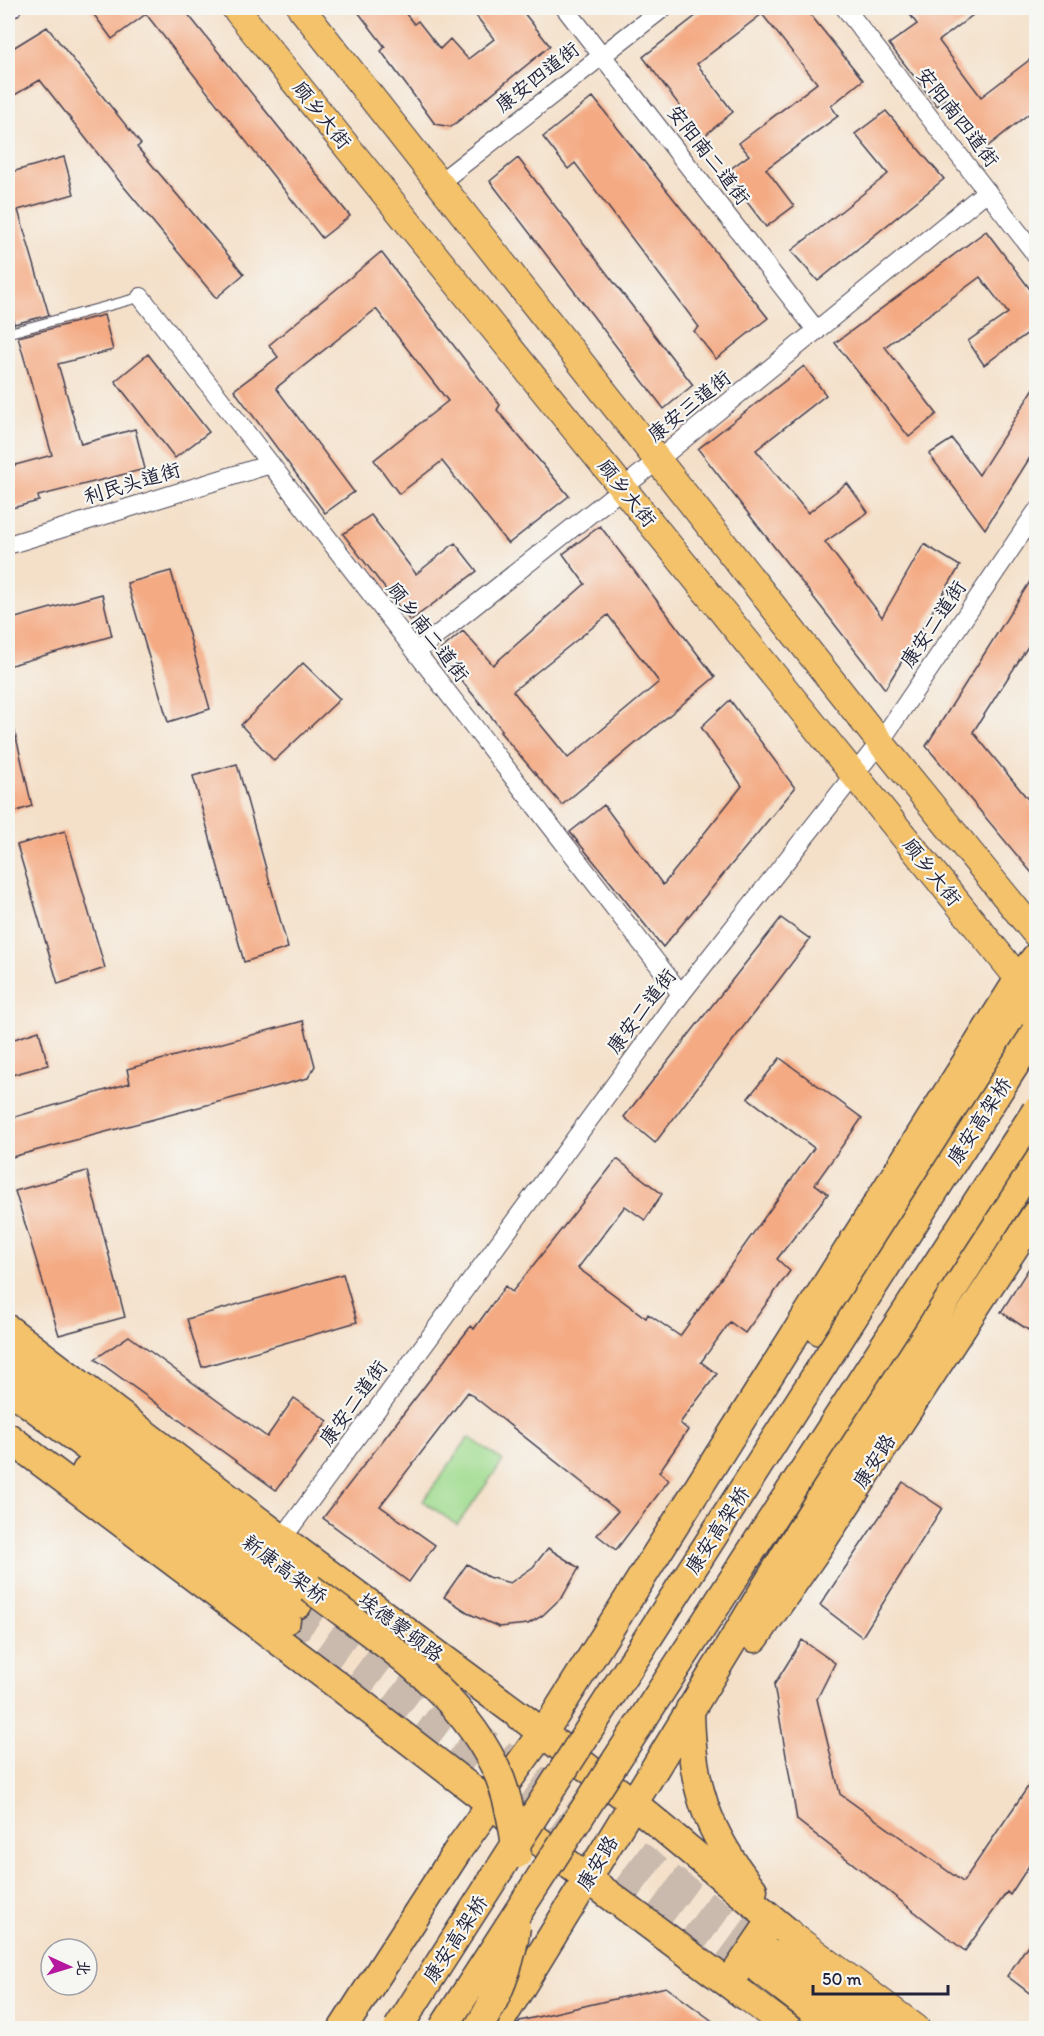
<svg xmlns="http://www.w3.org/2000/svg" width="1044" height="2036" viewBox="0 0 1044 2036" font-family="Itim,'LXGW WenKai TC',sans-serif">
<rect width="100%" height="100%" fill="#f6f6f2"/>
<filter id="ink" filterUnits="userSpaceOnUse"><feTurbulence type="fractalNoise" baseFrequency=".0167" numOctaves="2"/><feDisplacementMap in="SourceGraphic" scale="12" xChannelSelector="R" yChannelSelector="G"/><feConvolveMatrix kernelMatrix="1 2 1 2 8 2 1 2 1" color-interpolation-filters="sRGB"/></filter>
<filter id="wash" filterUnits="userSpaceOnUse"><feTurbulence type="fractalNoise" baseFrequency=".008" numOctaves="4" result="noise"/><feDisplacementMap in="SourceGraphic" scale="24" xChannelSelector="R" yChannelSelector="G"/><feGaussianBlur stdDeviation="1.35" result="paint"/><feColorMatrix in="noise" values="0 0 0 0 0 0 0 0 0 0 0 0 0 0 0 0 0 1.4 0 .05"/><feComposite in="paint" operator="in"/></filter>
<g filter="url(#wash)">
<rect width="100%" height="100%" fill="#f4e0c9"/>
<path fill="#9fdb8e" stroke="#607e64" stroke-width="1.5" d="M469 1437 503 1461 457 1525 423 1501Z"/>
<g id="blocks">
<path fill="#f4aa83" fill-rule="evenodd" d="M89 8H183L350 216 322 238 146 14 112 39Z
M355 8H401L414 24 418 21 440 49 450 39 468 59 494 39 470 8H520L550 46 451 127 435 124 381 51 385 47Z
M706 8H805L863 80 831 106 838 116 766 169 794 206 766 227 725 173 749 155 739 143 817 83 762 14 697 64 733 112 703 137 643 57Z
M905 8H982L939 41 981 97 1036 55V108L987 147 945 99 937 106 889 44 917 24Z
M47 27 141 144 137 147 244 274 216 298 120 182 40 80 8 99V51Z
M593 97 768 318 716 359 694 331 699 327 575 163 568 169 543 137Z
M886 111 944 179 818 281 791 251 888 174 855 134Z
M64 157 74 194 18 210 49 315 14 324 12 315 8 317V173Z
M518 158 693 385 664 409 490 181Z
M986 231 1036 297V327L984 365 968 341 1008 313 980 277 885 347 937 414 909 437 835 343Z
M381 252 500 405 497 410 569 496 508 544 442 461 399 494 374 460 448 401 376 309 276 388 354 492 325 513 234 390 278 357 269 345Z
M104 315 113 350 58 364 81 444 135 429 145 469 38 496 39 501 8 509V467L52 455 18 337Z
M148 354 209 432 175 458 115 381Z
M804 366 826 395 756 450 808 513 847 483 868 512 825 542 882 617 924 544 960 566 885 689 698 449Z
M1036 385V448L985 529 929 454 952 439 979 475Z
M371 515 416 574 455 543 477 571 410 621 343 534Z
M600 526 715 677 562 805 500 732 502 730 438 652 463 631 493 665 585 584 563 554ZM608 615 659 682 568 758 513 691Z
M171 571 210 709 168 722 127 583Z
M1036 572V634L973 732 1036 809V878L926 746Z
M102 594 112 636 8 666V620Z
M303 663 340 699 274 761 241 725Z
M730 700 795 788 663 947 570 832 604 805 663 885 742 786 701 727Z
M13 724 32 806 8 814V725Z
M237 764 288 948 244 962 193 776Z
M65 831 105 968 58 984 17 845Z
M781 918 810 939 655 1143 624 1117Z
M303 1021 315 1066 308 1078 8 1158V1119L130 1083 127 1069Z
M39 1031 48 1065 8 1076V1041Z
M780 1058 862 1118 815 1184 828 1194 777 1259 790 1271 745 1333 730 1322 701 1362 717 1374 680 1423 688 1430 659 1472 669 1480 616 1550 597 1535 618 1511 468 1392 380 1506 435 1545 409 1582 323 1518 471 1326 474 1329 505 1286 512 1292 617 1159 662 1194 645 1220 625 1206 578 1268 646 1318 648 1314 680 1336 814 1148 748 1098Z
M87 1171 125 1317 59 1335 15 1191Z
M1036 1257V1335L1001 1312Z
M343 1274 357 1322 202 1367 187 1319Z
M129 1336 267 1437 294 1398 328 1421 276 1490 95 1359Z
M903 1482 942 1508 862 1637 820 1605Z
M548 1548 579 1568 563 1596 542 1616 528 1624 499 1627 472 1615 444 1597 467 1564 488 1577 510 1583 533 1567Z
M802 1640 835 1663 817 1699 840 1794 963 1882 1036 1775V1855L1010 1895 1007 1892 965 1951 797 1820 774 1685Z
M1036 1933V1998L1007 1976Z
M666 1987 722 2028H515L520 2021Z"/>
</g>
</g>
<g filter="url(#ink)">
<use href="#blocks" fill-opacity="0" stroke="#423e50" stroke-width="1.5"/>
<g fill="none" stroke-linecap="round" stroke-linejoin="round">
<path stroke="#cabaad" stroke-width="28" stroke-dasharray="28 14" stroke-linecap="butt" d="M298 1604 773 1954
M286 1620 761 1971"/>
<g stroke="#423e50" stroke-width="11">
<path id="service" d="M8 333 141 297"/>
</g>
<g stroke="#423e50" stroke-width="20">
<path id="minor" d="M565 8 817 331
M845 8 1036 255
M8 10 12 8
M439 183 663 8
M141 297 681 994
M8 545 271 464
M416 652 658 460 987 191
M282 1539 681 994 880 742 1036 512"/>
</g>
<g stroke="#423e50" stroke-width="29">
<path id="primary" d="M235 8 1019 979 1034 993
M301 8 880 742 1036 934
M789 1933 916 2028
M773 1954 875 2028
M761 1971 835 2028
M744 1995 788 2028"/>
</g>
<g stroke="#423e50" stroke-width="31">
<path id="trunk" d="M8 1329 282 1539 527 1721 633 1803 789 1933
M820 1331 1005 1041 1036 1002
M8 1359 310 1588
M8 1388 298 1604
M8 1437 340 1687 588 1879 744 1995
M86 1471 286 1620
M755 1638 817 1549 1036 1214
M690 1709C691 1784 706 1831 753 1890
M729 1983 772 1920
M343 2028 460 1847 555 1715 1019 979 1036 957
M496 2028 803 1526 1036 1158"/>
</g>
<use href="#service" stroke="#fff" stroke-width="9"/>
<use href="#minor" stroke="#fff" stroke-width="18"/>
<use href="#primary" stroke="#f3c26a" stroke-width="27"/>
<use href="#trunk" stroke="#f3c26a" stroke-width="28"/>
<g stroke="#423e50" stroke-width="31" stroke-linecap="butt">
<path id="trunk-bridge" d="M310 1588C381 1642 464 1691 500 1778 509 1802 514 1829 517 1854
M398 2028 1036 1032
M443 2028 1036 1111
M478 2028C498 1997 511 1964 516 1927"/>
</g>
<use href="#trunk-bridge" stroke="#f3c26a" stroke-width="28"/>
</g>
</g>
<g text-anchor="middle" stroke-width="4.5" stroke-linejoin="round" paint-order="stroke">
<g font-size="20" fill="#22223b" stroke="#f6f6f2">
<text transform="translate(537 77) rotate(-38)" y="7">康安四道街</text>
<text transform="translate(322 115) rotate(51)" y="7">顾乡大街</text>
<text transform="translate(958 117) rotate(52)" y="7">安阳南四道街</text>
<text transform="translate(709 155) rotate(52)" y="7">安阳南二道街</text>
<text transform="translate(689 406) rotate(-39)" y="7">康安三道街</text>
<text transform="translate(132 483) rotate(-17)" y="7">利民头道街</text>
<text transform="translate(627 493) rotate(51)" y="7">顾乡大街</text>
<text transform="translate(933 624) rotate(-56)" y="7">康安二道街</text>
<text transform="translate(428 632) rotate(52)" y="7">顾乡南二道街</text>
<text transform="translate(932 872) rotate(51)" y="7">顾乡大街</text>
<text transform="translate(641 1011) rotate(-53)" y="7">康安二道街</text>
<text transform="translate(979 1121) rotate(-57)" y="7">康安高架桥</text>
<text transform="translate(353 1403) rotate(-54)" y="7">康安二道街</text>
<text transform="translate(874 1461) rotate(-57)" y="7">康安路</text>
<text transform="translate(717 1530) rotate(-57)" y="7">康安高架桥</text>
<text transform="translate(285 1569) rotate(37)" y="7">新康高架桥</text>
<text transform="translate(401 1627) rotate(37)" y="7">埃德蒙顿路</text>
<text transform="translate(597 1863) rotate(-59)" y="7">康安路</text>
<text transform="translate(455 1939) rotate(-57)" y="7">康安高架桥</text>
</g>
</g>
<rect width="1044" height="2036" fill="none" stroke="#f6f6f2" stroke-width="30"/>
<g transform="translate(69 1967) rotate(94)"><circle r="28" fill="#f6f6f2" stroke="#a1a1a9" stroke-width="1.5"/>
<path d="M0-4.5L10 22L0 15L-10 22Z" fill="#b5179e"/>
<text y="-9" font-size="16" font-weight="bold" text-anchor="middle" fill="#22223b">北</text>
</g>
<path d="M813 1985v9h135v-9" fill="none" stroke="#22223b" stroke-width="3"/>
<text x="822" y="1985" font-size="18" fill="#22223b" stroke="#f6f6f2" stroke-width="4.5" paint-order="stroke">50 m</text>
</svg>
